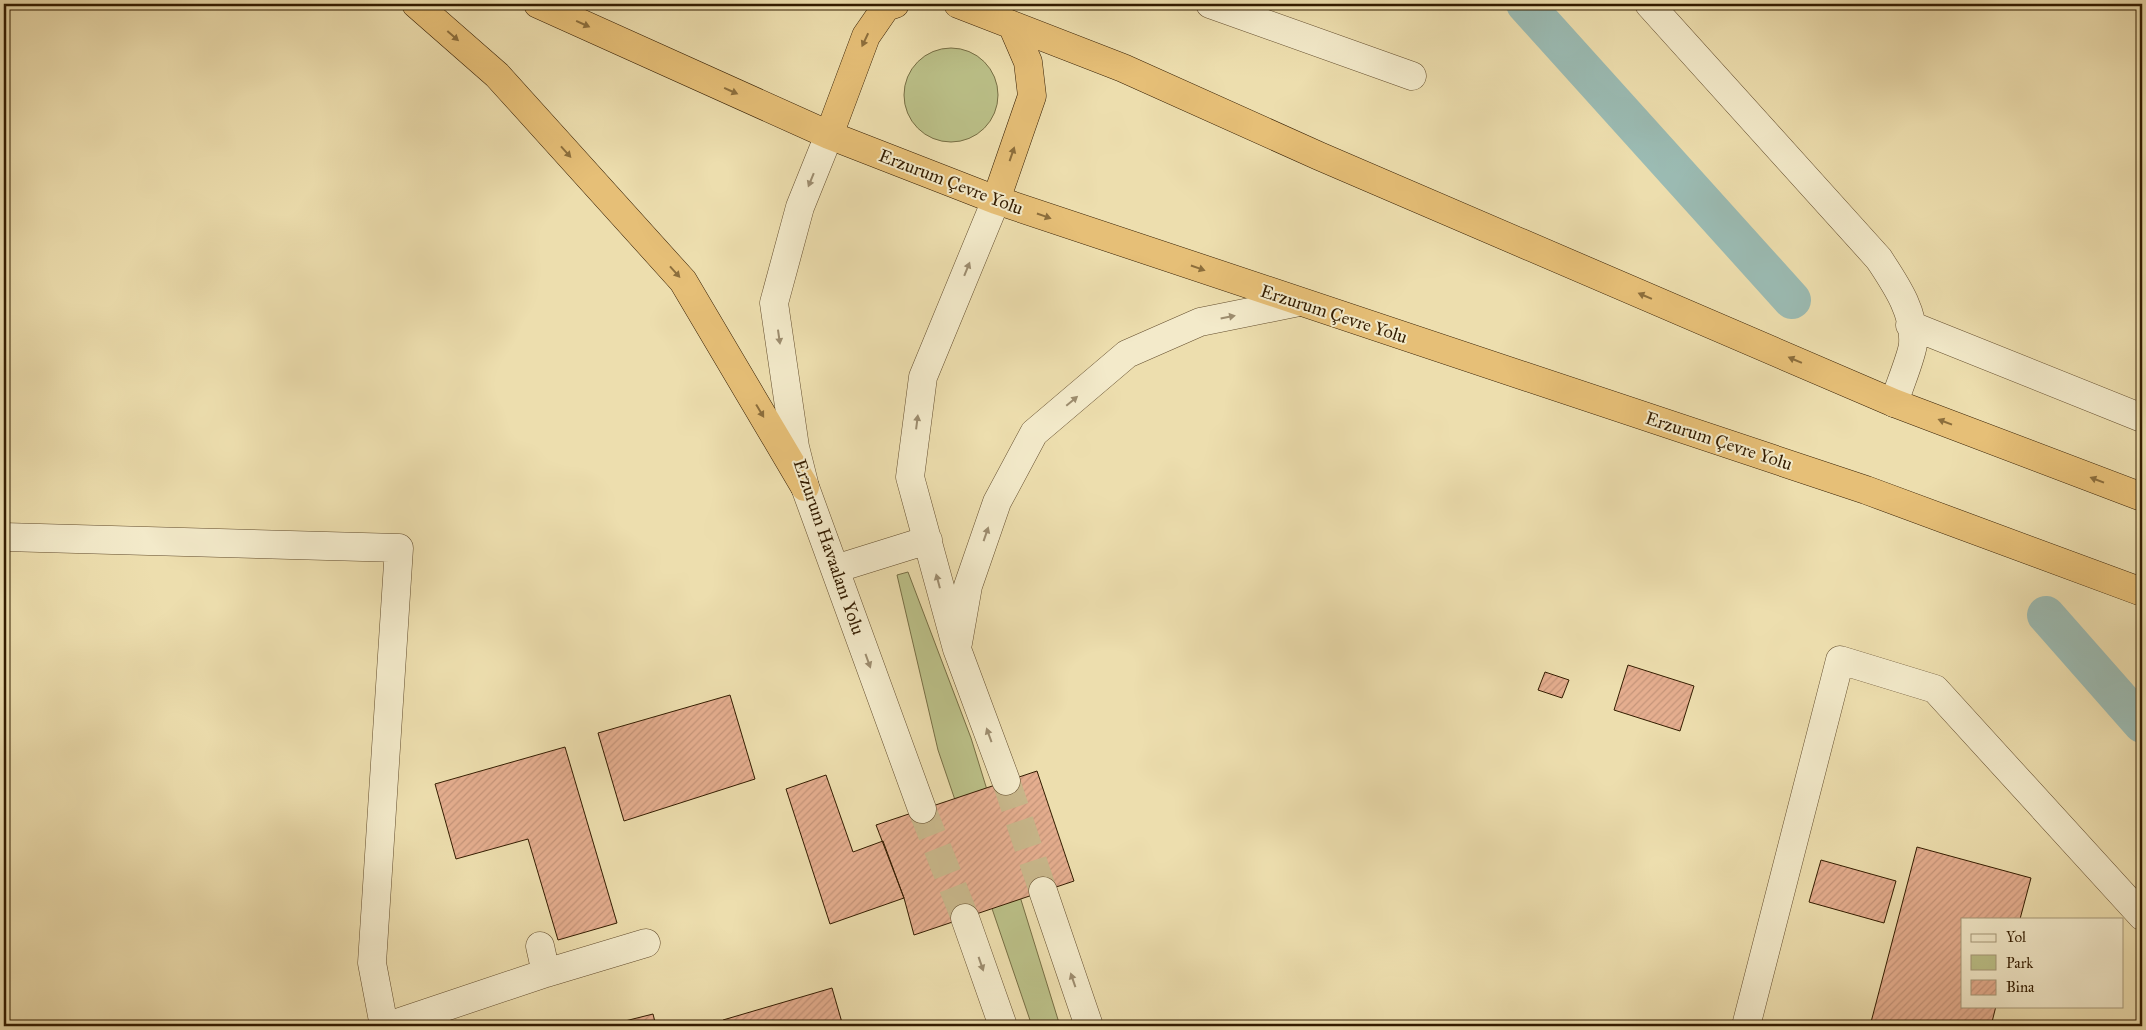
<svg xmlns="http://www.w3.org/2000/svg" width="2146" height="1030" viewBox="0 0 2146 1030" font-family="'IM FELL Great Primer',serif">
<defs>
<pattern id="building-hatch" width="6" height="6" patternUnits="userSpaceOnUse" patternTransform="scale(1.25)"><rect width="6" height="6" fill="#e5ae8f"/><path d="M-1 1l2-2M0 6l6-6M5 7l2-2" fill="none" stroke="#c5957a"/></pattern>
</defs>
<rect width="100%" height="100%" fill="#eddeae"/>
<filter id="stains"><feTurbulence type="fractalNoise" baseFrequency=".004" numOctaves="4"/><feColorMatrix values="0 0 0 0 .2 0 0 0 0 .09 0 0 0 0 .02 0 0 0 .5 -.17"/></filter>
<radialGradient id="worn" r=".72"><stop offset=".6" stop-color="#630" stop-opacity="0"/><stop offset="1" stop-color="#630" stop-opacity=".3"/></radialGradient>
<path fill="#bbc088" stroke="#776e44" d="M904 95a47 47 0 1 1 94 0a47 47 0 1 1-94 0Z
M908 572 971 738 1060 1026H1032L938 750 897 575Z"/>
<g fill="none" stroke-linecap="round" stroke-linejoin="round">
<path stroke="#9bbbb3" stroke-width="38" d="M1525 4 1792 300
M2046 615 2142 724"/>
</g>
<path fill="url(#building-hatch)" stroke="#331c00" d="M1628 665 1694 686 1680 731 1614 710Z
M1545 672 1569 680 1562 698 1538 690Z
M730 695 755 779 624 821 598 733Z
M565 747 617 923 558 940 528 839 456 859 435 784Z
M1037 771 1074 881 914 935 904 898 876 825Z
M826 775 853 852 883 841 904 898 830 924 786 789Z
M1917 847 2031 878 2020 919H1962V1006H1996L1991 1026H1870Z
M1821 860 1896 881 1884 923 1809 902Z
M832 988 843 1026H725L723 1020Z
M653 1014 656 1026H605Z"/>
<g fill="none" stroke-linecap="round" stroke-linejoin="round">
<path stroke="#c8b78b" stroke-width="28" stroke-dasharray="28 14" stroke-linecap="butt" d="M1006 781 1043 891
M922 809 965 918"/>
<g stroke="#624c2c" stroke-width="29">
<path id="minor" d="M1210 4 1412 76
M1649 4 1879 259C1896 285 1915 312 1913 344 1912 356 1898 389 1894 403
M829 135 800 207 774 303 795 447 805 487 922 809
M996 200 923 377 910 477 957 649 1006 781
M1910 325 2142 418
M4 537 399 548 372 963 384 1026
M835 569 928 540
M958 643 968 586 997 502 1034 433 1127 354 1200 322 1299 302
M1043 891 1089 1026
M965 918 1003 1026
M546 973 646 943
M388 1026 546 973 540 946
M1746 1026 1840 660 1935 689 2142 916"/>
</g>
<g stroke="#331c00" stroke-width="29">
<path id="highway" d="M416 4 497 75 683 281 805 487
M538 4 829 135 996 200 1866 490 2142 592
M958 4 1123 68 1319 156 1894 403 2142 497
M829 135 866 36 886 7 895 4
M996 200 1032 96 1028 62 1012 25"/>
</g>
<use href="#minor" stroke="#f3eaca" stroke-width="28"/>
<use href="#highway" stroke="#e6bf77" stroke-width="28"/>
</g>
<defs><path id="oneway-solid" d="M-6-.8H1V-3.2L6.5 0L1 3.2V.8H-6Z" transform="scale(1.25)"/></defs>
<g fill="#8c6e3c">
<use href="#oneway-solid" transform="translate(583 24) rotate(24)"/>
<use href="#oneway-solid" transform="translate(453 36) rotate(41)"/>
<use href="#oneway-solid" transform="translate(865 40) rotate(115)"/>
<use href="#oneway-solid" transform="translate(731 91) rotate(24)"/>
<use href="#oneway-solid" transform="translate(566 152) rotate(48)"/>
<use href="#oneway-solid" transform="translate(1012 154) rotate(-71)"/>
<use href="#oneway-solid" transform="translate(1044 216) rotate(19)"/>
<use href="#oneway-solid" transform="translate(1198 268) rotate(19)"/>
<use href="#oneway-solid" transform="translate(675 272) rotate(48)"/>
<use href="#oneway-solid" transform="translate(1645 296) rotate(-157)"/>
<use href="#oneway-solid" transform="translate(1795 360) rotate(-157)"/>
<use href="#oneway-solid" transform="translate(760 411) rotate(59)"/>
<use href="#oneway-solid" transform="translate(1945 422) rotate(-159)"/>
<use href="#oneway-solid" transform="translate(2097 480) rotate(-159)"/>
</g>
<g fill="#9d8d6f">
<use href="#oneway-solid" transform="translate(811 180) rotate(112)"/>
<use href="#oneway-solid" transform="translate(967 269) rotate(-68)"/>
<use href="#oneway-solid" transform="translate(1228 317) rotate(-11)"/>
<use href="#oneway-solid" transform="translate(779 337) rotate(82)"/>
<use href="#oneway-solid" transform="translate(1072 401) rotate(-40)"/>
<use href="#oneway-solid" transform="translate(917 422) rotate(-83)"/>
<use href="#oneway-solid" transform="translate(986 534) rotate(-71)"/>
<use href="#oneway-solid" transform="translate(938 581) rotate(-105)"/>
<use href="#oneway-solid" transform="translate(868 661) rotate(70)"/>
<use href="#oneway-solid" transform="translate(989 735) rotate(-110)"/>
<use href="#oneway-solid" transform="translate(981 964) rotate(71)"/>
<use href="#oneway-solid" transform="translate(1073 980) rotate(-109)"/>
</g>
<g text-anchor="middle" stroke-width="4" stroke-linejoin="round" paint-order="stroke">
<g font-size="18" fill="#331c00" stroke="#f3eaca">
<text transform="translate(951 182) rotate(21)" y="6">Erzurum Çevre Yolu</text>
<text transform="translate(1334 314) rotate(18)" y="6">Erzurum Çevre Yolu</text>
<text transform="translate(1719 441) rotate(18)" y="6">Erzurum Çevre Yolu</text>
<text transform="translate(829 547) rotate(71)" y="6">Erzurum Havaalanı Yolu</text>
</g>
</g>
<rect width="2146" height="1030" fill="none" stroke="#eddeae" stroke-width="20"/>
<rect x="5" y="5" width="2136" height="1020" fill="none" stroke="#331c00" stroke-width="2.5"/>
<rect x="10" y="10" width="2126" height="1010" fill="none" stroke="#331c00"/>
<rect x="1961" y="918" width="162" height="90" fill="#f3eaca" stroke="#a69879"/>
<rect x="1971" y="934" width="25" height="8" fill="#f3eaca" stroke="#a69879"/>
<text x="2006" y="942" font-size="15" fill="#331c00">Yol</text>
<rect x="1971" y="955" width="25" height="15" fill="#bbc088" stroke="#a69879"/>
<text x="2006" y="968" font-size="15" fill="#331c00">Park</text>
<rect x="1971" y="980" width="25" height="15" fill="url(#building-hatch)" stroke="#a69879"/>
<text x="2006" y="992" font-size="15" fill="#331c00">Bina</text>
<rect width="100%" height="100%" filter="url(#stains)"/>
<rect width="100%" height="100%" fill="url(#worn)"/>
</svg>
